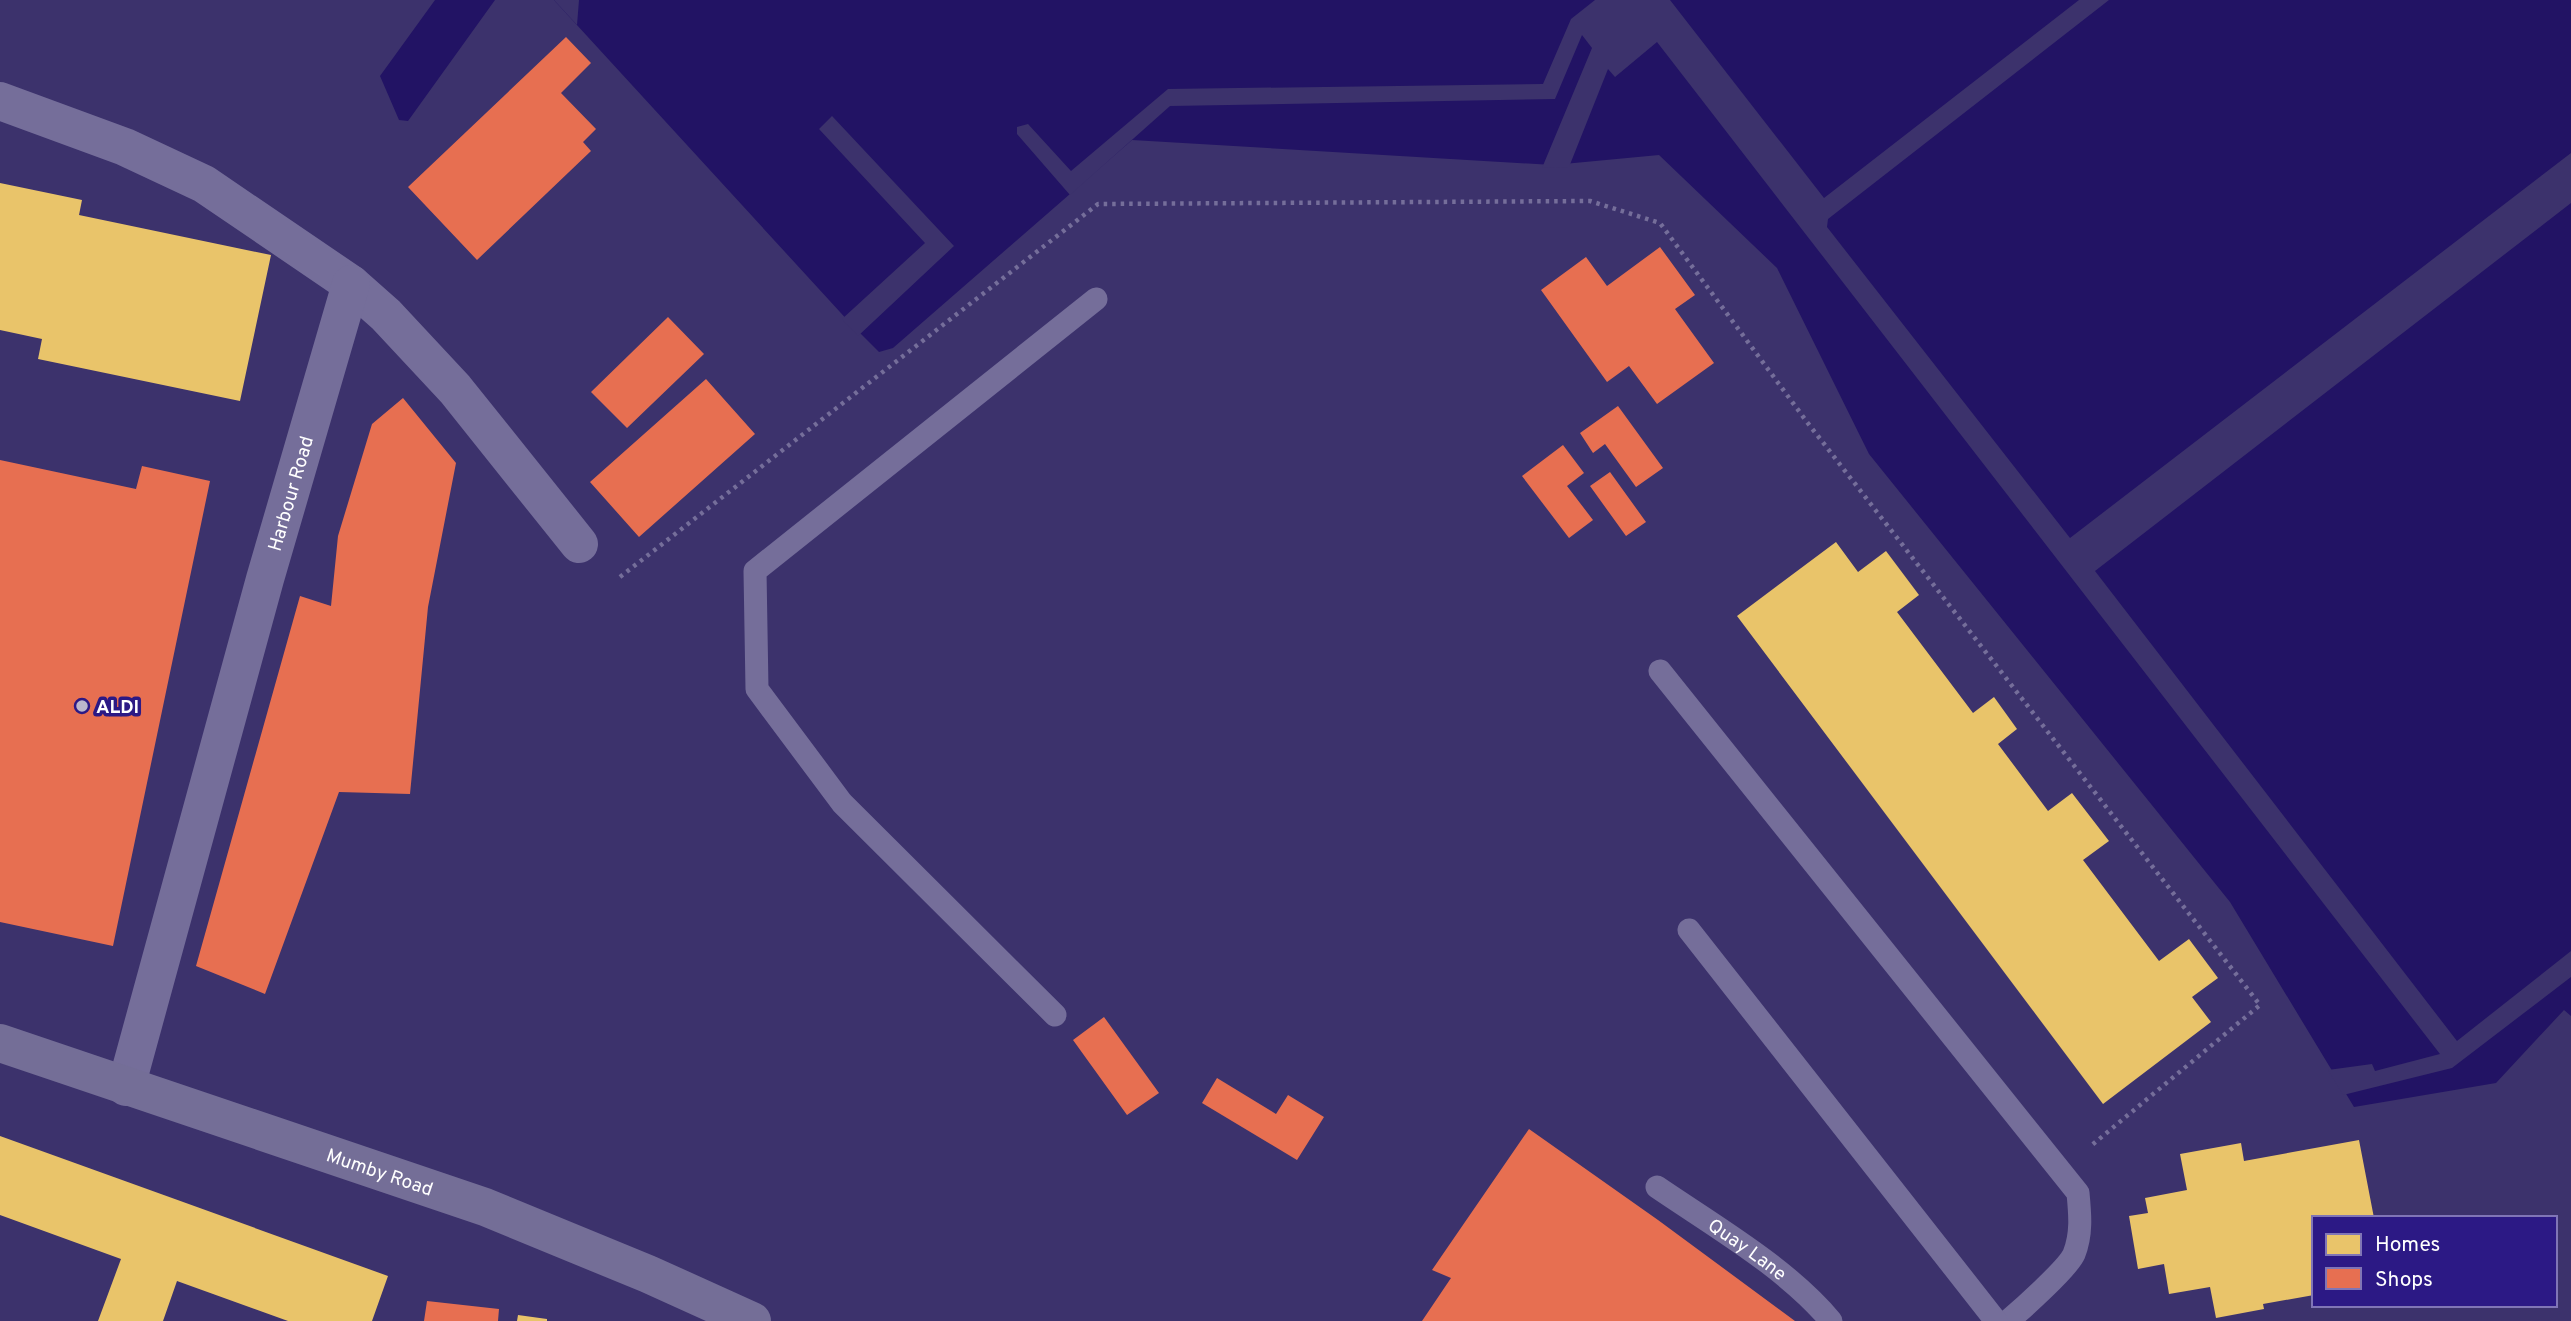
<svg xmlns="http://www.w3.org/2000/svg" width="2571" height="1321" viewBox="0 0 2571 1321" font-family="Overpass,sans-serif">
<rect width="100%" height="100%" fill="#3c326c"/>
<path fill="#221364" d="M435 0H495L408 121 399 120 380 76Z
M554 0H2571V1016L2564 1010 2496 1083 2354 1107 2230 902 1869 454 1777 268 1659 155 1553 165 1132 140 893 348 879 352 851 324Z"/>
<path fill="#3c326c" d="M554 0H579L577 25Z
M1595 0H1670L1824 198 2079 0H2109L1828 219 1827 227 2070 538 2571 153V203L2095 571 2457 1041 2571 951V977L2452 1068 2343 1095 2328 1070 2372 1064 2375 1071 2440 1054 1657 42 1615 77 1608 69 1569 167 1542 168 1592 48 1582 35 1555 99 1170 106 1070 195 1017 134V127L1028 124 1071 171 1168 89 1543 84 1571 19Z
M832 116 954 246 858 336 842 319 925 243 819 129Z"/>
<path fill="#e9c46a" d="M0 183 82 200 79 215 271 255 240 401 38 359 42 339 0 330Z
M1836 542 1858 572 1886 551 1919 595 1897 612 1973 713 1994 697 2017 729 1998 744 2048 811 2072 793 2109 841 2083 860 2159 961 2189 939 2218 978 2192 997 2211 1022 2103 1104 1737 616Z
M0 1136 388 1276 372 1321H288L177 1281 163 1321H98L121 1259 0 1215Z
M2359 1140 2374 1218H2314V1295L2263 1304 2264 1309 2216 1318 2210 1287 2169 1294 2164 1264 2138 1269 2129 1216 2148 1213 2145 1198 2187 1190 2180 1154 2241 1143 2244 1161Z
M518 1315 547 1319V1321H517Z"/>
<path fill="#e76f51" d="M566 37 591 63 561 93 596 129 583 142 591 151 477 260 408 187Z
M1660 247 1695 295 1675 309 1714 363 1657 404 1629 366 1607 382 1541 290 1586 257 1607 286Z
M668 317 704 354 627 428 591 392Z
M706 379 755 434 639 537 590 482Z
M403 398 456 463 428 607 410 794 339 792 265 994 196 966 300 596 331 606 338 536 372 424Z
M1618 406 1663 468 1636 487 1605 444 1593 453 1580 433Z
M1563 445 1584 473 1567 486 1593 520 1569 538 1522 476Z
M0 460 136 489 142 466 210 481 113 946 0 922Z
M1610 472 1646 522 1626 536 1590 486Z
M1104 1017 1159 1093 1127 1115 1073 1040Z
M1217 1078 1276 1114 1288 1095 1324 1117 1297 1160 1202 1103Z
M1529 1129 1658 1220 1795 1321H1422L1451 1278 1432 1270Z
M427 1301 499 1309 498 1321H424Z"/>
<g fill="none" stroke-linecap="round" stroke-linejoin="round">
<path stroke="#756e9a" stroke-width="4.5" stroke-dasharray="3.5 5" stroke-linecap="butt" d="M620 577 1098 204 1590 201 1660 223 1807 422 2260 1005 2092 1145"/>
<g stroke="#756e9a" stroke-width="23">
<path d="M1660 671 2078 1193C2080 1214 2082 1234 2074 1254 2068 1268 2022 1309 2008 1321"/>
<path d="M1689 930 1996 1321"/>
<path d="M1055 1015 842 803 757 689 755 571 1096 299"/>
<path id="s1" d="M1657 1187C1714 1226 1787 1268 1831 1321"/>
</g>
<g stroke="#756e9a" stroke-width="38">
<path d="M0 101 125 147 204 184 351 284 386 315 455 389 579 544"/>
<path id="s2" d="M126 1087 265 579 351 284"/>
</g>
<path stroke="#746e97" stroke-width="38" id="s3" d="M0 1043 485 1207 648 1274 752 1321"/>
</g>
<circle fill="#bbb7cc" stroke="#2c1985" stroke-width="2.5" cx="82" cy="706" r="7"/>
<g text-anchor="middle" stroke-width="7" stroke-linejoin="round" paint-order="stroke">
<g font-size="19" fill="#fff" stroke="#2c1985">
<text dy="7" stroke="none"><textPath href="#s2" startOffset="616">Harbour Road</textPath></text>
<text dy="7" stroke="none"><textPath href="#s3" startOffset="401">Mumby Road</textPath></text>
<text dy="7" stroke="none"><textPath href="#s1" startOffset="110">Quay Lane</textPath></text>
</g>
<g font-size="19" font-weight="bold" fill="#fff" stroke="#2c1985" text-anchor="start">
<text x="96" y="713">ALDI</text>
</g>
</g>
<rect x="2312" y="1216" width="245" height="91" fill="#2c1985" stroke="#8075b6" stroke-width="2"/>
<rect x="2326" y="1234" width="35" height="21" fill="#e9c46a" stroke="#8075b6" stroke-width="2"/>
<text x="2375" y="1251" font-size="21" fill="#ffffff">Homes</text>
<rect x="2326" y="1268" width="35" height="21" fill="#e76f51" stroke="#8075b6" stroke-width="2"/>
<text x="2375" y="1286" font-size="21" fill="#ffffff">Shops</text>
</svg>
